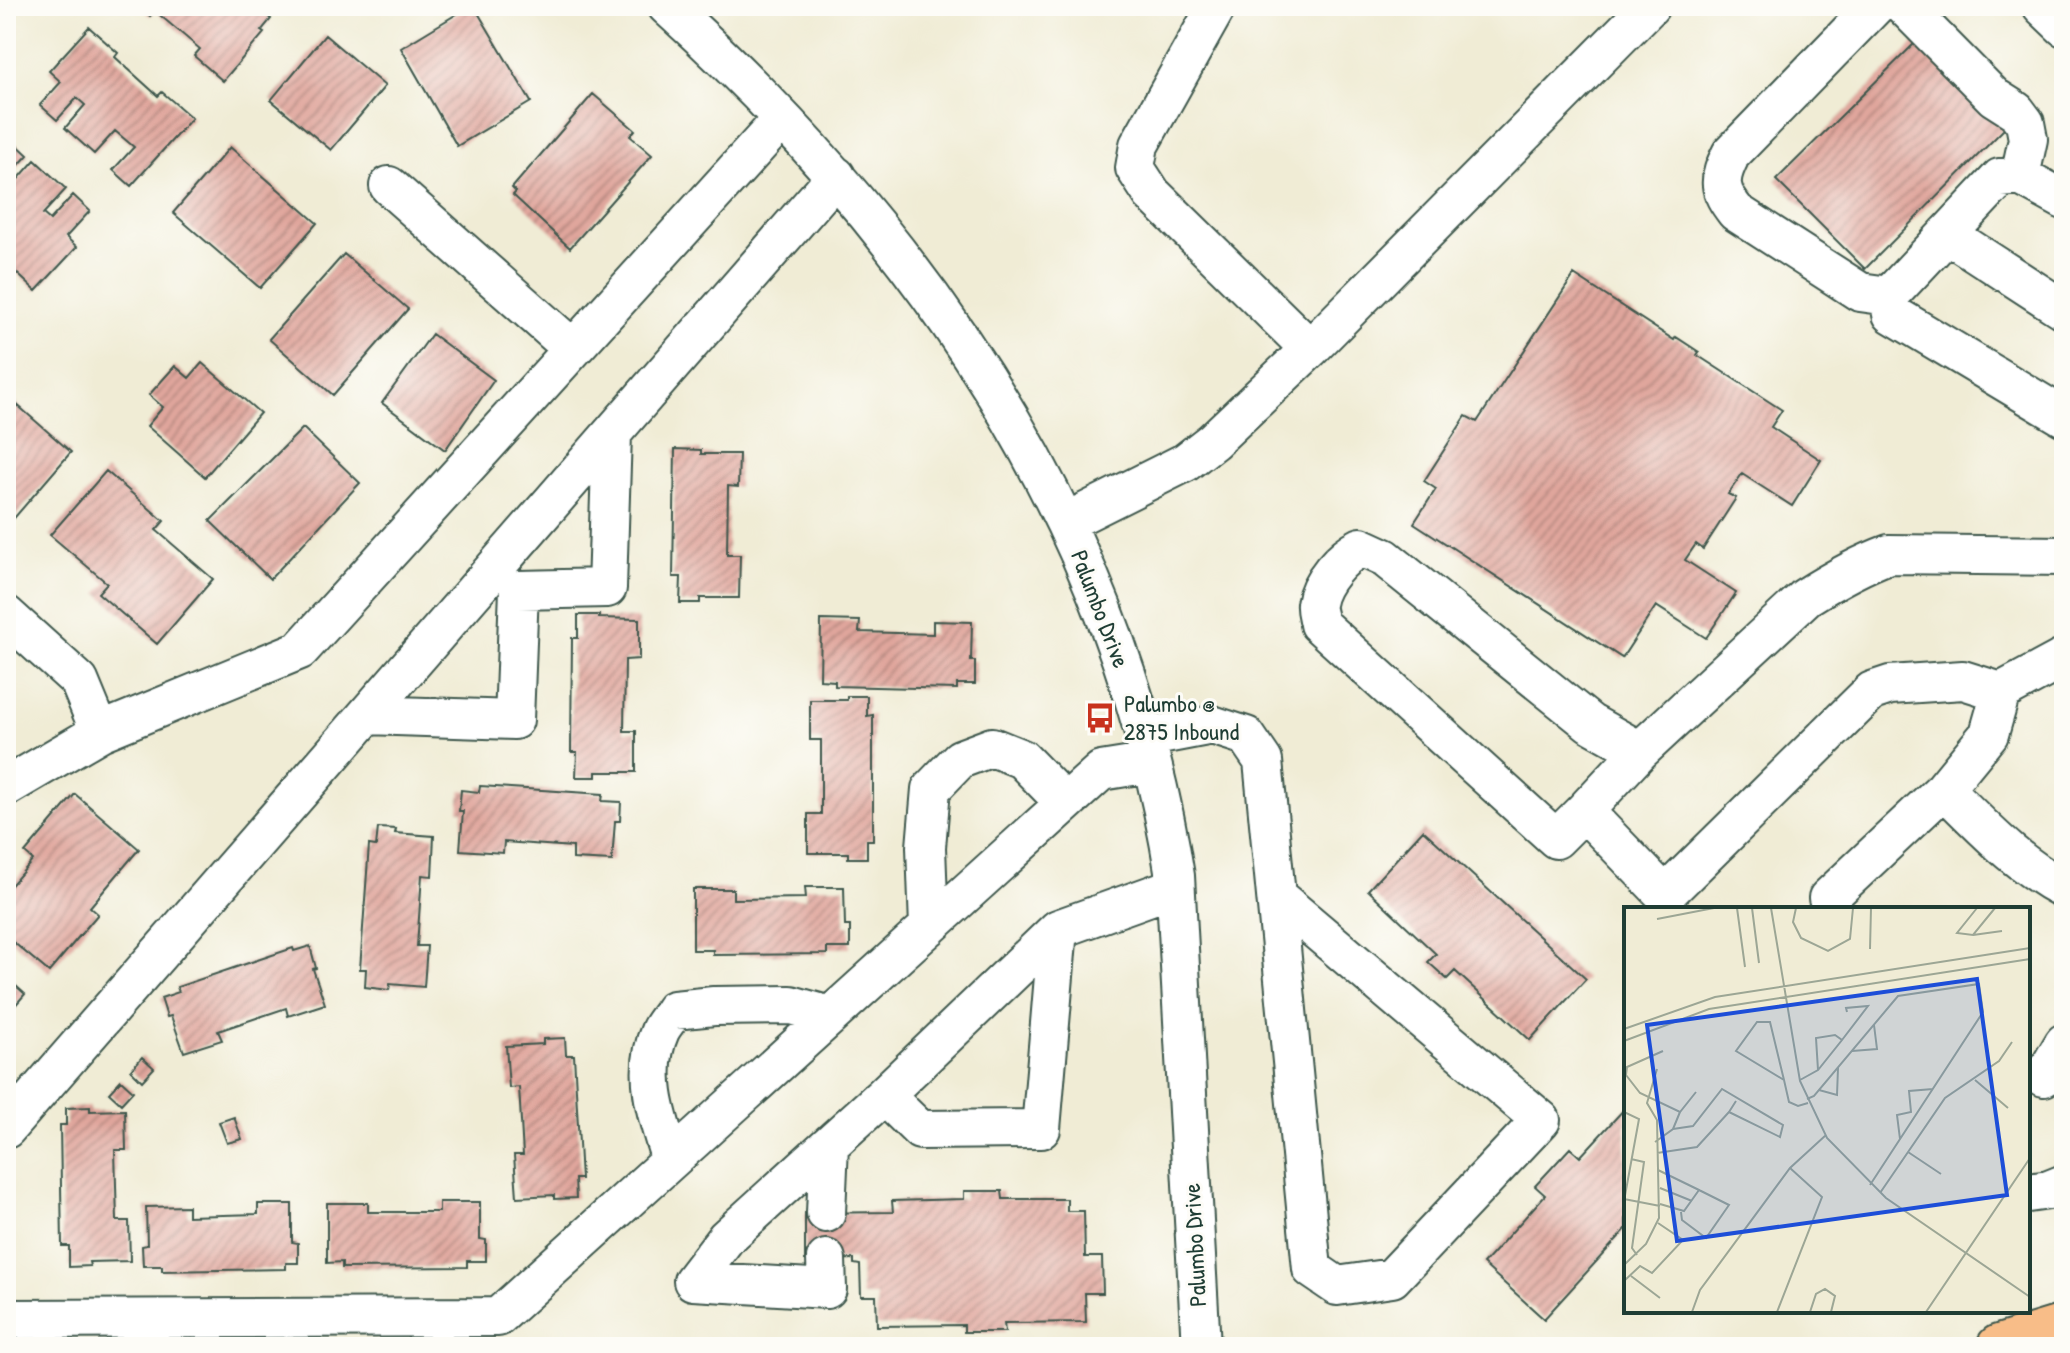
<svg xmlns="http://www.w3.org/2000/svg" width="2070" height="1353" viewBox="0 0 2070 1353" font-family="'Patrick Hand',sans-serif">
<defs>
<pattern id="building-hatch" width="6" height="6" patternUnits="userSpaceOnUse" patternTransform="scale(2)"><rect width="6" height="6" fill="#e0a69c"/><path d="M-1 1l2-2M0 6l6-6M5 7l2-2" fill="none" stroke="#b58880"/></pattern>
</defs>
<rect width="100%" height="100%" fill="#fdfcf7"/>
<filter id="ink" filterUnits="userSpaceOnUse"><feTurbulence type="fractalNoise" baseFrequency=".0125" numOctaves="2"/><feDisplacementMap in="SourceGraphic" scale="16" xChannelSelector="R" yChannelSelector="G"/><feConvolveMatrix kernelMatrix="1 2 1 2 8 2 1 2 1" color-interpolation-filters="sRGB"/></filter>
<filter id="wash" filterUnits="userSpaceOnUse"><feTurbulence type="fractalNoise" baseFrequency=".006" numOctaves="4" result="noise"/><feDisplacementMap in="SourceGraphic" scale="32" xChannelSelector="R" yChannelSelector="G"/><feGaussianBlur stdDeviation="1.8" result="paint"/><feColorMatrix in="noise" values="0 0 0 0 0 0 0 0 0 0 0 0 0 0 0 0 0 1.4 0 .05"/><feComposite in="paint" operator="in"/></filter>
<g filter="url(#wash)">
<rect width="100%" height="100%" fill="#f0ecd5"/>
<g id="blocks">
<path fill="url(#building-hatch)" d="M139 6H255L271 19 261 31 264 33 223 81 194 56 200 49 155 11 150 16Z
M470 6H474L531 102 457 146 401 48Z
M89 27 118 53 115 57 158 96 162 92 192 118 131 186 113 170 134 147 115 131 94 154 65 128 85 105 77 98 57 120 40 105 61 82 49 71Z
M325 35 385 86 331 150 271 100Z
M1918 40 2005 128 1865 269 1776 180Z
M593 94 635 130 630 136 652 155 570 248 513 195 516 192 512 188Z
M12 140 28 155 6 179V147Z
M230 147 317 223 260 288 173 213Z
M35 160 66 189 43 214 50 220 73 195 90 211 66 237 77 247 36 291 8 265 13 259 6 253V180L12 186Z
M344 254 408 309 333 395 269 339Z
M1574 275 1674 340 1676 337 1699 352 1697 355 1782 410 1771 427 1821 460 1792 506 1742 474 1728 494 1736 498 1703 549 1696 544 1685 560 1736 593 1706 638 1656 606 1622 658 1414 523 1436 489 1424 481 1466 416 1477 422Z
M432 334 494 380 445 450 382 403Z
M202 363 260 413 205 477 147 426 163 407 149 395 175 366 189 378Z
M7 396 71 452 9 524 6 521Z
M303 428 360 483 270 579 210 521Z
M675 449 701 450V454H739L738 487 728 486 727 555H740L739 598H700V603H680L681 577H673Z
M106 471 164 521 156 530 213 579 157 644 98 593 107 583 50 535Z
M578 615H599V618L639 619V659L625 660 624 731H636V772H596V777H576L577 752H571L572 638H578Z
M821 620 860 621 859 632 933 634V621L972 622 971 661H975V684H957V689L835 686V681L820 680Z
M847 696H867V716L873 715V840H867V858H848V853H808V814H821V740H810V700H847Z
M480 786 603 794 602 801 621 802 620 821H615L612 861 573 859V847L504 842 503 853 460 850 463 811H459L461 790 479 792Z
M75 794 139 849 90 907 98 914 49 972 6 936V891L33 860 25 853Z
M378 828 396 829 395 833 434 836 432 876 422 875 417 946H427L424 987 390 984 389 990 365 987 366 969H360L369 845 376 846Z
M1423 830 1586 979 1530 1040 1455 971 1447 979 1428 962 1436 954 1368 890Z
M805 887H844L845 926H850V948H827V954L713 955V950H693V889H733V899L806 898Z
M310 946 316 968 313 969 325 1004 288 1016 286 1008 218 1031 222 1040 184 1052 171 1016 167 1017 161 998 179 992 177 987 293 948 294 951Z
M6 977 25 994 6 1016Z
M565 1038 566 1055H574L581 1179H575L576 1198 554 1199V1195L517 1197 514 1155H523L519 1087 509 1088 506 1046 543 1044V1039Z
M142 1057 154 1068 142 1081 131 1070Z
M121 1080 133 1091 121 1104 109 1093Z
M90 1107V1111L125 1110 126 1150H115L117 1221H129L130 1261 89 1262 90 1266 69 1267V1246H62L60 1125H66V1108Z
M1626 1107V1229L1544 1319 1483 1264 1545 1195 1535 1186 1570 1148 1580 1157Z
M234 1117 242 1139 227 1143 219 1122Z
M964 1191H1002L1003 1199H1067V1211H1084L1085 1257H1102L1103 1293H1085L1086 1322 1004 1323 1005 1332H964V1325L877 1326 876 1296H861L860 1265 854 1264V1259L805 1260V1213L893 1212 892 1201 964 1199Z
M439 1202H480V1239L486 1240V1261H467V1267L342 1268V1262L327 1263V1203H368V1212H439Z
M258 1204H292V1242L298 1243V1263H286V1269L162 1271V1266H143L142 1246 147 1245 146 1207 188 1206V1216L258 1214Z"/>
</g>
</g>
<g filter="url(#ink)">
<use href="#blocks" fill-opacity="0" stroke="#3e574c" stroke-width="2"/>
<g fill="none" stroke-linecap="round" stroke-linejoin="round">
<g stroke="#3e574c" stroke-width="42">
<path id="minor" d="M667 6C926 240 1120 526 1175 876L1201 1347
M1217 6 1139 145 1135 168 1152 194 1310 349
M1875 6 1731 154C1718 180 1718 189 1736 212L1860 292 1889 296
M1904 6 1994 97 2016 111 2025 123 2028 139 2020 176
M2042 6 2064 27
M389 186 573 349
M2064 200 2020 176 2000 178 1889 296 1892 314 2064 417
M1947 234 2064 310
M1066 522 1186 462 1213 441 1310 349 1650 6
M6 615 79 681 100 732
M367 715 514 720 519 590 607 588 612 434
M1144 738 1212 725 1246 736 1263 761 1312 1269 1337 1286 1392 1278 1541 1120 1276 896
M1640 751 1806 597C1833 580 1859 565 1889 554L2064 556
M6 787 100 732 300 650 782 119
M1944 789 1989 734 2001 692 2064 658
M1584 811 1640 751 1590 723 1385 558 1361 547C1342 556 1319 582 1316 604 1315 610 1318 617 1319 624L1556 839 1584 811 1665 895 1872 691 1890 685 1963 680 2001 692
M1828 898 1944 789C1982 826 2016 864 2064 889
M929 927 926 847 931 789 960 759 992 747 1022 759 1065 803
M1058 929 1041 1129 920 1130 884 1095 1058 929 1175 887
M2044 1077 2064 1043
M6 1129 836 176
M671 1160C658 1120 641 1073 660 1031 663 1024 670 1017 674 1010L714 1006 791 1005 830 1016
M2028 1193 2049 1190 2064 1184
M826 1213 829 1145
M826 1259 827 1289 693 1281 726 1238 884 1095
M6 1319 498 1317 1101 771 1151 763"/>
</g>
<g stroke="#3e574c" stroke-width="48">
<path id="major" d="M1999 1347 2064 1327"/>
</g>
<use href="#minor" stroke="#fff" stroke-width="38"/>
<use href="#major" stroke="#f8bd88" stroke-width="44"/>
</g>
</g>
<defs>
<g id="bus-bare" transform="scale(2.4)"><path d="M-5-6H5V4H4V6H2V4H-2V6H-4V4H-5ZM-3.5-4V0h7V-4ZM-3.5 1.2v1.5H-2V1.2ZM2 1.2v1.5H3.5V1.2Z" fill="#c8321e" stroke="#fdfcf7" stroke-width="2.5" paint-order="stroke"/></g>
</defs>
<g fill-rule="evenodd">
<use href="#bus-bare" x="1100" y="718"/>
</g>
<g text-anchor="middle" stroke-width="6" stroke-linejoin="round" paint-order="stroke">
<g font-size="24" fill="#1f3d34" stroke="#fdfcf7">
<text transform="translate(1100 609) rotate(69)" y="8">Palumbo Drive</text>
<text transform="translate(1195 1245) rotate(-93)" y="8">Palumbo Drive</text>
</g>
<g font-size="24" fill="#1f3d34" stroke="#fdfcf7" text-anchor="start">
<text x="1124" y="712">Palumbo @<tspan x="1124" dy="28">2875 Inbound</tspan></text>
</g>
</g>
<g transform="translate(1624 907)">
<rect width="406" height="406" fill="#f0ecd5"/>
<path fill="none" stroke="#9ca695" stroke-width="2" d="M113 1 121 60M128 1 135 56M147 1 176 174 203 231 262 291 406 390M172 1 169 15 177 31 204 44 226 32 229 1M353 1 333 26 349 28 371 1M33 12 90 1M349 28 378 24M246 42 247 1M0 45V79M0 122 91 90 406 41M218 133 244 99 222 101 223 105M0 134 85 102 406 52M39 144 3 160 2 168 16 186 56 205 72 185M228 144 253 142 250 118M160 173 112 144 133 115H146L160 173 165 195 174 199 184 196M176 173 194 163 218 133 211 128 192 131 194 163M351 173 384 201M195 183 213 188 214 161M183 192 190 189 274 89 355 77 359 105 246 278M0 205 15 212 0 294M49 222 69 219 98 182 159 218 156 230 105 205 112 194M276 232 273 208 287 205 285 184 309 182M31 235 49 222 56 205M284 245 317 267M33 246 73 240 105 205M7 252 20 255 8 341 13 348M34 263 75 283 60 304 36 297M36 281 68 294M256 286 321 191 375 154 388 135M0 292 36 299M57 305 58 313 82 331 105 298 75 283M0 358 22 337 35 311 33 213 23 196 33 162M7 369 36 391M0 374 16 359 28 366 59 333 34 316M68 405 76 383 166 261 202 228M153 405 198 290 166 261M186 405 192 387 201 382 211 389 207 405M302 405 406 251"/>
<path fill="#1d4ed8" fill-opacity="0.15" stroke="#1d4ed8" stroke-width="4" d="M353 72 383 288 53 334 23 118Z"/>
<rect width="406" height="406" fill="none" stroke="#1f3d34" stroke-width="4"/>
</g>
<rect width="2070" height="1353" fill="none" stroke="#fdfcf7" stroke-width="32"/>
</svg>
